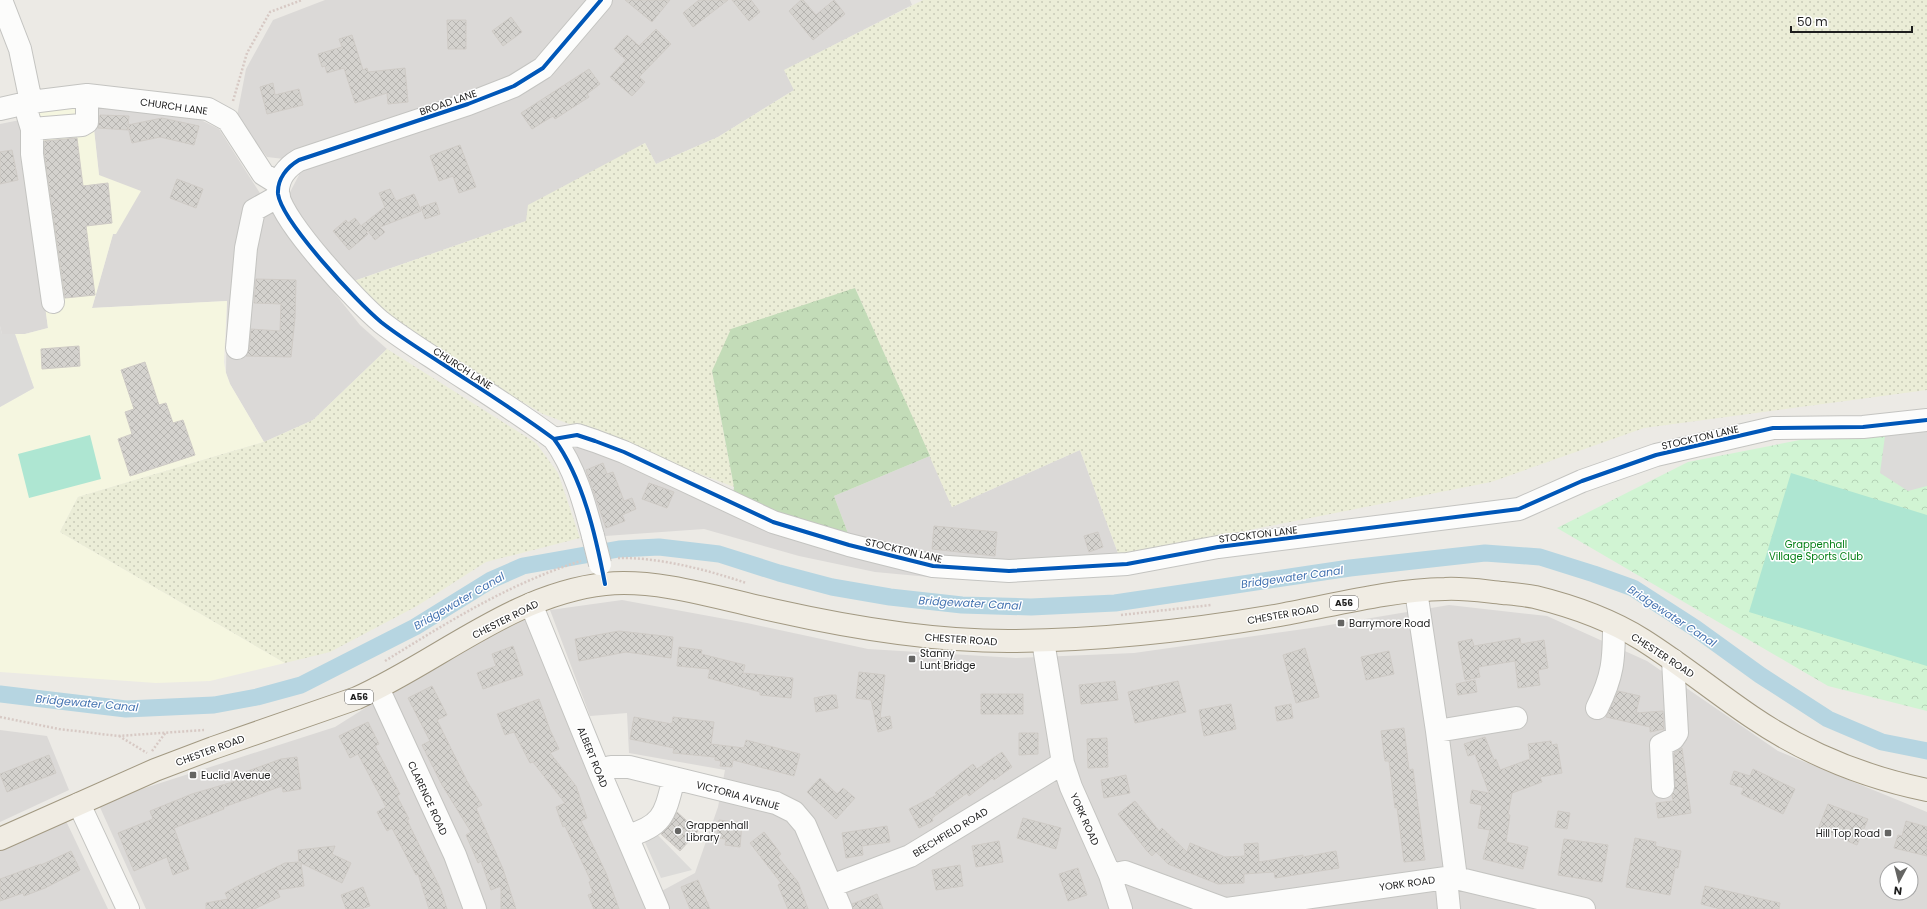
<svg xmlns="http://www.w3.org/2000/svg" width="1927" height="909" viewBox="0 0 1927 909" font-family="Poppins,sans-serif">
<defs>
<pattern id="farmland-dots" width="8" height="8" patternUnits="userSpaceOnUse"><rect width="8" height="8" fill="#ebedd7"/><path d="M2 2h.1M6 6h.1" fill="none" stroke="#c9cbb8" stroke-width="1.8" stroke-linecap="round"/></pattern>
<pattern id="forest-crowns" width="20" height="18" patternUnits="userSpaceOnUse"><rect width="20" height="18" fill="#c3dcb8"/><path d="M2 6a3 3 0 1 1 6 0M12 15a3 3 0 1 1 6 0" fill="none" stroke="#a7bc9e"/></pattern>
<pattern id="park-crowns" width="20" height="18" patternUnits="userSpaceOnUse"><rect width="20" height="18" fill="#d1f4d3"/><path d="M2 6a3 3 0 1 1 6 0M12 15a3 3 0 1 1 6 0" fill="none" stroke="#b3d1b5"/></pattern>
<pattern id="building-cross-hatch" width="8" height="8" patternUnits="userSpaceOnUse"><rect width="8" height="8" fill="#d4d2ce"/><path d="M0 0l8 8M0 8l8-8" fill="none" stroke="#b6b4b0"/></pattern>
</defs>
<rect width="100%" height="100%" fill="#eceae5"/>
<path fill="#dbd9d7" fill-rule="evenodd" d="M325 0H910L912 5 785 70 794 90 718 137 656 164 645 143 526 221 351 282 292 210 289 194 299 175 293 160 267 157 237 116 246 69 273 20Z
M91 102 197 118 219 129 279 223 360 325 387 349 313 420 264 442 230 384 226 373 227 301 92 308 113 234 99 175Z
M20 120 48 328 25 334H2L0 326V124Z
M580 444 849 536 834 496 930 456 952 507 1080 450 1119 556 1006 566 931 560 929 577 875 572 799 556 704 529 605 536 592 507 572 450Z
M622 600 747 623 868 649 1016 658 1134 653 1311 628 1449 605 1547 616 1647 661 1778 751 1927 812V909H146L98 803 335 727 429 668 525 619 586 770 658 893 695 873 718 807 725 770 629 753 627 713 590 716 550 610ZM1887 869H1911V893H1887Z
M0 730 47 736 69 790 0 822Z
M66 821 108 909H0V851Z"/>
<path fill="#f5f6e0" d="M91 102 99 175 141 191 116 234H113L92 308 227 301 224 362 226 373 230 384 264 442 78 497 60 532 285 663 210 681 156 683 0 672V407L34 388 15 334H25L48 328 20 120 21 112Z"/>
<path fill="url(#farmland-dots)" d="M923 0H1927V390L1644 428 1491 482 1119 556 1080 450 952 507 855 288 712 371 734 487 543 414 424 344 375 306 351 282 526 221 528 205 645 143 656 164 718 137 794 90 784 70Z
M387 349 536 443 558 473 580 538 486 562 417 606 330 652 285 663 60 532 78 497 264 442 313 420Z"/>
<path fill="url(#forest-crowns)" d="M855 288 930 456 834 496 849 536 846 542 733 495 734 487 712 371 731 329Z"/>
<path fill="url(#park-crowns)" d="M1927 415V711L1828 686 1557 528 1688 462Z"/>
<path fill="#aee6d2" d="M90 435 101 479 29 498 18 454Z
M1791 473 1927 515V666L1749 612Z"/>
<path fill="#dcdbd9" d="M0 326 2 334H15L34 388 0 407Z
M1927 429V486L1908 491 1880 473 1885 436Z
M648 825 692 870 661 878 639 829Z"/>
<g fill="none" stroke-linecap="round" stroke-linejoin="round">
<path stroke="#b6d5e1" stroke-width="17" d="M0 694 126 709 214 705 257 697 301 685 352 659 415 627 491 580 523 566 619 549 659 547 719 554 779 573 832 587 890 597 962 605 1031 607 1115 603 1350 568 1485 553 1540 557 1594 574 1633 588 1695 628 1760 675 1828 719 1882 742 1927 751"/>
</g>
<path fill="url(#building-cross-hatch)" stroke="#cfcbc6" d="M625 0H670L652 22Z
M699 0H728L693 27 683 13Z
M732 0H751L760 12 749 21Z
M801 0H803L816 15 834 0 845 14 813 40 789 11Z
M511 17 522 32 503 46 492 31Z
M447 20H466V49H448Z
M656 29 671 44 639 77 645 82 632 96 610 77 626 60 614 49 627 35 639 46Z
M352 35 363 70 367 68 368 72 405 68 408 102 388 104 387 93 355 103 344 68 327 73 325 66 322 67 318 54 342 47 339 39Z
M589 69 600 84 587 94 589 97 555 119 553 116 532 129 521 113Z
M273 83 275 95 299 89 303 105 267 114 260 87Z
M100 115 129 116 128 125 162 118 199 126 194 145 160 137 132 143 128 127V130L98 128Z
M77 138 83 186 108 183 112 223 86 226 95 295 65 298 44 153V141Z
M460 145 476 187 459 193 453 176 439 181 430 156Z
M12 150 18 180 0 184V152Z
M177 179 203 189 196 208 170 198Z
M390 189 396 201 414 194 421 211 380 227 385 232 375 240 368 231 366 232 368 234 349 250 333 231 346 220 348 223 355 218 361 226 385 207 379 193Z
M436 202 440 214 425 219 421 207Z
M256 279 296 280 295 318 291 357 246 356 249 349 251 329 280 331 281 304 254 303Z
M79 346 80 366 42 369 41 349Z
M145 362 159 405 166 403 173 423 183 420 195 455 130 476 118 439 132 434 125 412 134 409 121 370Z
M603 463 607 474 613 472 624 501 632 498 636 509 622 515 625 521 606 528 586 470Z
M649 483 674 492 667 508 642 499Z
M934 526 997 532 995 556 932 549Z
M1098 532 1103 547 1089 552 1084 536Z
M619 631 673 637 671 658 626 652 579 661 575 639Z
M1520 638 1521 644 1544 640 1548 668 1538 670 1540 685 1518 688 1515 661 1478 667 1480 677 1465 680 1458 642 1472 639 1474 646Z
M513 646 523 675 483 689 477 673 496 666 492 654Z
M679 647 702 650 701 654 745 665 743 673 793 678 791 698 760 695V692L708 678 710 669 677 666Z
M1305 648 1319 697 1296 703 1283 655Z
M1389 651 1394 674 1366 680 1361 657Z
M859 672 885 675 880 718 890 716 892 728 878 732 871 700 856 698Z
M1475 680 1477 692 1458 695 1456 684Z
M1115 681 1118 700 1081 704 1079 685Z
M1178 681 1186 712 1135 723 1128 692Z
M432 686 447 715 437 720 468 783 482 805 476 808 503 869 516 909H501V886L491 890 481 861 478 863 466 835 471 832 442 785 422 745 430 741 408 698Z
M1618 691 1640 696 1636 713 1663 711 1664 729 1650 732V727L1606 717Z
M981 694H1023V714H981Z
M830 695H836L838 708 816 712 814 698Z
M539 699 550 730 559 749 550 753 576 786 587 818 581 821 606 873 619 909H594L588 895 593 893 589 882 591 881 565 826 563 827 556 807 565 803 533 762 530 763 514 732 505 735 497 714Z
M1231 704 1236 729 1204 736 1199 710Z
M1291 704 1293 718 1277 721 1275 707Z
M634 717 672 724 673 717 714 722 711 744 744 748 746 740 800 754 794 776 733 760 732 767 720 766 721 761 715 760V757L673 753 674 748 630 739Z
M368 722 379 744 375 746 400 794 397 796 409 819 407 820 441 890 447 909H429L418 874 416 875 392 828 387 831 377 812 386 807 358 754 350 758 339 736Z
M1404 728 1409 770 1413 769 1425 860 1404 862 1397 807 1395 808 1389 761H1385L1381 731Z
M1019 733H1038V754L1019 755Z
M1485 737 1494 760 1496 759 1500 770 1530 759 1528 744 1551 741 1552 745 1557 744 1562 773 1540 777 1542 782 1512 793 1508 815H1510L1506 842 1528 847 1523 869 1483 859 1490 830 1478 828 1482 805 1470 803 1472 790 1489 793 1475 754 1468 756 1464 744Z
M1107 738 1108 767 1088 768 1087 739Z
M1682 748 1691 813 1658 818 1656 803 1673 801 1672 795 1675 786 1674 753Z
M1002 752 1012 767 994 780 992 778 969 796 967 793 932 818 933 821 919 828 909 809 937 795 935 793 973 764 977 769Z
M49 755 56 773 7 792 0 774Z
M297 757 301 789 283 792 282 786 224 807V809L174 828 189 869 173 875 167 857 134 871 118 833 153 819 150 811 192 794 236 781 234 776 281 759Z
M1753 769 1795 789 1783 814 1741 794 1744 788 1730 784 1734 771 1750 776Z
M1126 775 1130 793 1104 798 1101 780Z
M820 778 837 794 843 788 855 798 836 819 807 792Z
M1135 801 1159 831 1162 828 1187 852 1190 843 1225 857 1245 856 1244 844 1258 843 1259 862 1303 855V857L1336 851 1339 868 1275 878 1274 872 1244 874V883L1218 884 1168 864 1156 852 1152 856 1147 851 1118 814Z
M1828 804 1868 819 1857 845 1818 829Z
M1558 811 1570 813 1567 829 1555 827Z
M677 812 698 831 680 851 661 834 670 825Z
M1023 818 1061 828 1056 849 1017 838Z
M719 820 742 823 740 847 725 845 726 839 717 838Z
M1906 821 1927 827V856L1894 848 1898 835 1902 836Z
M887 826 890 842 862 846 863 855 846 858 842 833Z
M764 832 781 854 778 857 798 882 808 909H788L778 885 781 883 750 843Z
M1635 838 1656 842 1655 846 1681 851 1678 868H1675L1670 895 1626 887Z
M1564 839 1608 845 1602 882 1558 875Z
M999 841 1003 862 976 867 972 846Z
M335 846 332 854 351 863 342 883 301 863 304 886 277 890 280 897 254 909H206V903L228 899 225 893 247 881 285 863 299 862 298 850Z
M71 851 80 870 45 888 24 896 23 893 0 901V879L41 864V865Z
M960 865 963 886 936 890 932 870Z
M1078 868 1087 895 1068 901 1059 874Z
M698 880 710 909H690L681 887Z
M1705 886 1780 903 1779 909H1720L1701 904Z
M363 887 370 906 361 909H346L341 895Z
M877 894 883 909H853L852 904Z"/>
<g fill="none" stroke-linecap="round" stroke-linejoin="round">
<g stroke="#c4c4c1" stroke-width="24">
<path id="minor" d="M1 0 20 49 31 102
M0 109 31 102 87 95 208 109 228 120 263 174 279 184
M28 116 32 129 82 125 87 122V95
M32 129V154L53 302
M237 348 246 248 254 210 279 196
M554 439 577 435 595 441 624 452 773 522 849 545 933 566 1009 571 1127 564 1218 547 1519 509 1582 481 1656 455 1773 428 1863 427 1927 420
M593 536C584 502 575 468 554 439 518 412 479 388 441 363 421 350 400 337 381 322 358 303 282 222 278 194 277 179 287 167 299 160L468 104 514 86 543 68 601 0
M1416 591 1437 731 1456 878
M531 604 599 771 658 909
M1043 641 1063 763 1071 787 1110 875 1125 872 1225 909
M378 688 455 855 475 909
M1597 708C1613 676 1614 660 1614 625
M1437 731 1516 718
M599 771 611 767H629L776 803 794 812 805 825 841 909
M1663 787 1661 745 1673 739 1677 733 1673 660
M79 804 128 909
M627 836C664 826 665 813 674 778
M1110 875 1121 909
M1446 878 1449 909
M831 886 910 856 1063 763
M1227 909 1446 878H1456L1584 909"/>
</g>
<g stroke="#a29982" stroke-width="24">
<path id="major" d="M0 839 155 770 213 748 357 698C439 661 513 594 605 584 658 578 725 600 777 611 853 628 938 642 1016 641 1105 640 1193 630 1280 615 1335 605 1389 590 1445 589 1464 588 1483 591 1503 593 1513 594 1525 595 1535 597 1572 606 1611 620 1643 640 1681 664 1715 692 1752 717 1805 753 1864 777 1927 790"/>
</g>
<path stroke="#d7c9c4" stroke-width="2.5" stroke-dasharray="2 2" stroke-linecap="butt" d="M233 101 247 53 270 12 302 0
M618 558C658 557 708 570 746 583
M1121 615 1211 605
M385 661C448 622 510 583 581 561
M0 717 59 729 118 736 204 730
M119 736 147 753
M152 751 166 732"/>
<use href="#minor" stroke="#fcfcfb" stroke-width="22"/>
<use href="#major" stroke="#f0ece3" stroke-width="22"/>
<g stroke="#c4c4c1" stroke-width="24" stroke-linecap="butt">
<path id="minor-bridge" d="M593 536 600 564"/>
</g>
<use href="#minor-bridge" stroke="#fcfcfb" stroke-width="22"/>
<g stroke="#fff" stroke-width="6">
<path id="cycleway" d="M601 0 543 68 514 86 468 104 299 160C287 167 277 179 278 194 282 222 358 303 381 322 400 337 421 350 441 363 479 388 518 412 554 439 583 478 596 537 605 584
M554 439 577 435 595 441 624 452 773 522 849 545 933 566 1009 571 1127 564 1218 547 1519 509 1582 481 1656 455 1773 428 1863 427 1927 420"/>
</g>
<use href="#cycleway" stroke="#0057b8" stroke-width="4"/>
</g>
<g fill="#656563" stroke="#fff" stroke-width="1.5">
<rect x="1337" y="619" width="8" height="8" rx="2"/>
<rect x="908" y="655" width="8" height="8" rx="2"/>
<rect x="189" y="771" width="8" height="8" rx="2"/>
<circle cx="678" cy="831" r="4"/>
<rect x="1884" y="829" width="8" height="8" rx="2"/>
</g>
<g text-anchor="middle" stroke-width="3" stroke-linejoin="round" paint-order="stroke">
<g fill="#fff" stroke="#616161" stroke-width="1">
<rect x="1330" y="596" width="28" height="14" rx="3"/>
<rect x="345" y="690" width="28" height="14" rx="3"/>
</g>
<g font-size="9" font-weight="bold" fill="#1d1d1d">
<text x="1344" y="606">A56</text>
<text x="359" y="700">A56</text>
</g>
<g font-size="10" fill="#1d1d1d" stroke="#fff">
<text transform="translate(448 102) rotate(-19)" y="4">BROAD LANE</text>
<text transform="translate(174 106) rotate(8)" y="4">CHURCH LANE</text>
<text transform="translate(463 368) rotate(33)" y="4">CHURCH LANE</text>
<text transform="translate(1700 437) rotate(-13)" y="4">STOCKTON LANE</text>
<text transform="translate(1258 534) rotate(-7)" y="4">STOCKTON LANE</text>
<text transform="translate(904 550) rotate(13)" y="4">STOCKTON LANE</text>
<text transform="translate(1283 614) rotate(-10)" y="4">CHESTER ROAD</text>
<text transform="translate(505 619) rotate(-27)" y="4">CHESTER ROAD</text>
<text transform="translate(961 639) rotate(4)" y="4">CHESTER ROAD</text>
<text transform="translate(1663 655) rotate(33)" y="4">CHESTER ROAD</text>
<text transform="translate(210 750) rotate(-20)" y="4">CHESTER ROAD</text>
<text transform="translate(593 757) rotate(68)" y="4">ALBERT ROAD</text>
<text transform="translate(738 795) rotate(15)" y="4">VICTORIA AVENUE</text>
<text transform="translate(428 798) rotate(65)" y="4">CLARENCE ROAD</text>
<text transform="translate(1085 819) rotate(66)" y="4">YORK ROAD</text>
<text transform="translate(950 832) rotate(-31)" y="4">BEECHFIELD ROAD</text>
<text transform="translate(1407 883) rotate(-8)" y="4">YORK ROAD</text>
</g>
<g font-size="10" fill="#058018" stroke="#fff">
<text x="1816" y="548">Grappenhall<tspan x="1816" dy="12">Village Sports Club</tspan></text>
</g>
<g font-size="10" fill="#1d1d1d" stroke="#fff" text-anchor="start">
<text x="1349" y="627">Barrymore Road</text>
<text x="920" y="657">Stanny<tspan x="920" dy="12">Lunt Bridge</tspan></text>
<text x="201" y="779">Euclid Avenue</text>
<text x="686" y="829">Grappenhall<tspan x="686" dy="12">Library</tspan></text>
<text x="1880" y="837" text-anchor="end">Hill Top Road</text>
</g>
<g font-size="11" font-style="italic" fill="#4473b1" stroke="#fff">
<text transform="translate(1292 577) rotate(-8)" y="4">Bridgewater Canal</text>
<text transform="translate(459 601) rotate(-30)" y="4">Bridgewater Canal</text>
<text transform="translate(970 603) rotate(3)" y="4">Bridgewater Canal</text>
<text transform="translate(1672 616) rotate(33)" y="4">Bridgewater Canal</text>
<text transform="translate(87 703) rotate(5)" y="4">Bridgewater Canal</text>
</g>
</g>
<g transform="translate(1899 881) rotate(187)"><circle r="19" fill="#ffffff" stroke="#a5a5a5"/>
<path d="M0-3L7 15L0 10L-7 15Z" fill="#656563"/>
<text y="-6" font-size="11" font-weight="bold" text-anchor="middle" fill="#1d1d1d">N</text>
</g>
<path d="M1791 26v6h121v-6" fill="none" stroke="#1d1d1d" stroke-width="2"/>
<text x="1797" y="26" font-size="12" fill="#1d1d1d" stroke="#ffffff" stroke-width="3" paint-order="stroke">50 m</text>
</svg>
